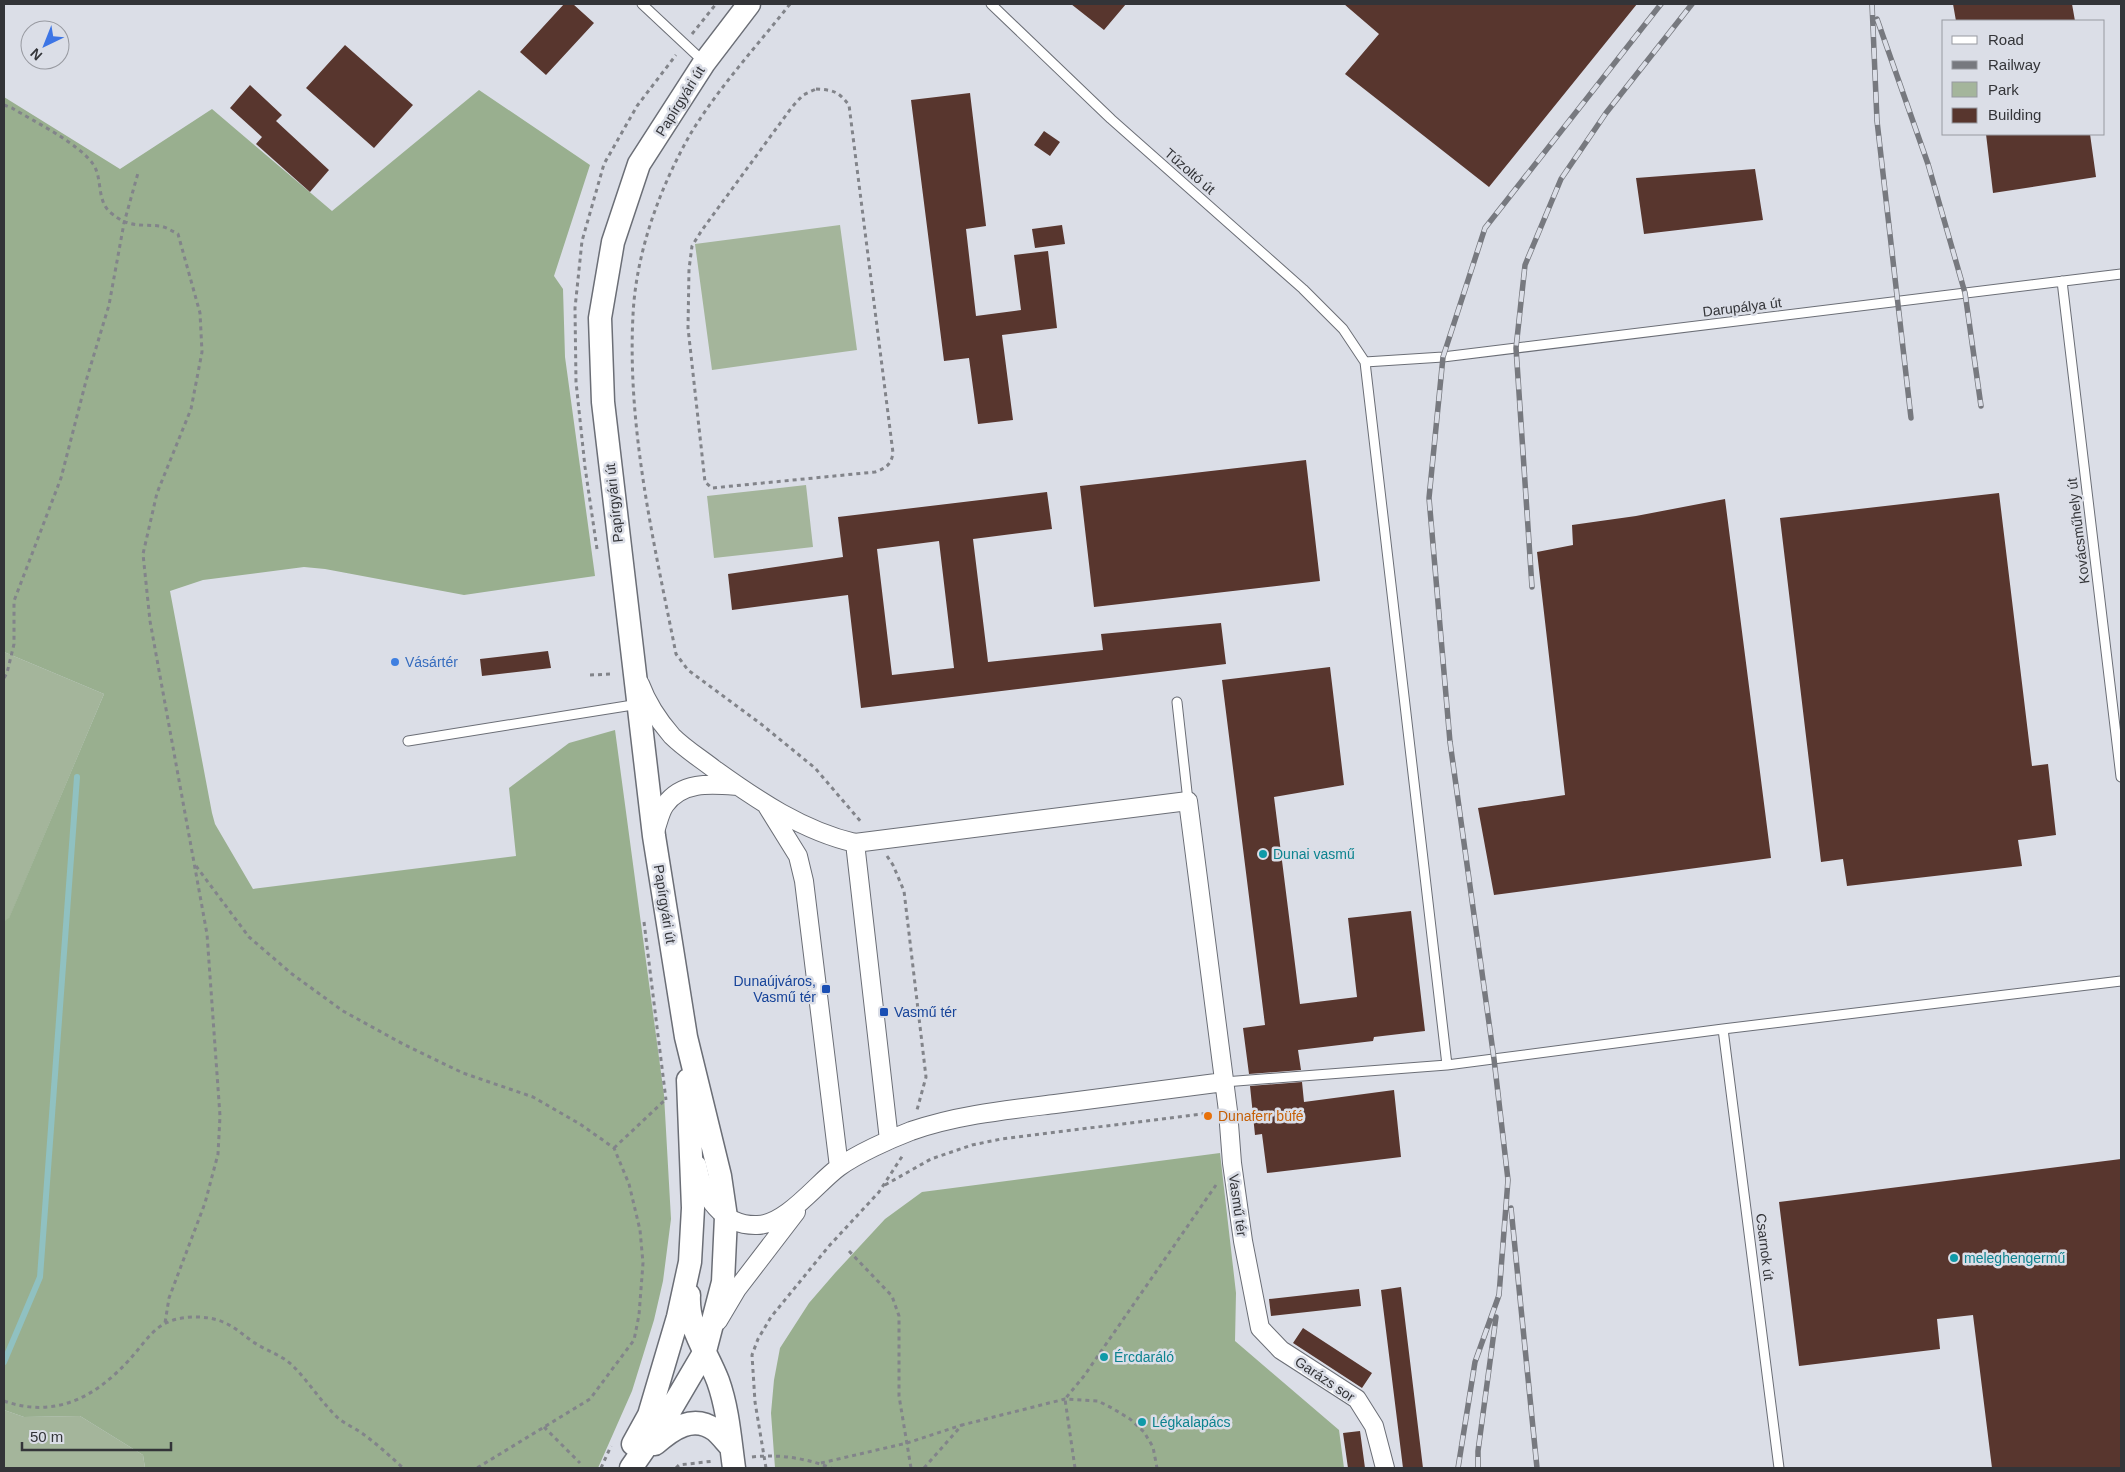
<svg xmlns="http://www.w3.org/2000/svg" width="2125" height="1472" viewBox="0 0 2125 1472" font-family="Helvetica,sans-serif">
<rect width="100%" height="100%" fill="#dbdee7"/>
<path fill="#a4b59b" d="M840 225 857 350 712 370 695 244Z
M806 485 813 547 714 558 707 496Z
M4 652 104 694 9 919 4 921Z
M4 1410 24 1417 80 1416 143 1455 145 1468H4Z"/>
<path fill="#99af8f" d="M479 90 590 165 554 276 563 289 565 357 595 576 464 595 325 569 304 567 203 580 170 591 212 813 215 824 253 889 516 856 509 788 569 743 615 730 664 1095 671 1219 663 1281 654 1320 632 1391 598 1468H145L143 1455 80 1416 24 1417 4 1410V921L9 918 104 694 4 652V97L120 169 212 109 332 211Z
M1220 1153 1236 1293 1235 1341 1339 1430 1344 1468H775L771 1413 774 1380 780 1348 809 1303 835 1273 885 1219 922 1192Z"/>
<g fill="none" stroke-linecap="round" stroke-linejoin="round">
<path stroke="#90c1c1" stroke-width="6" d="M4 1362 40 1277 77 777"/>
</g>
<path fill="#58362e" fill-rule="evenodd" d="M564 4H573L594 23 546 75 520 52Z
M1071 4H1126L1104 30Z
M1344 4H1637L1489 187 1345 74 1379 34Z
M1953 4H2072L2075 21H1956Z
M345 45 413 105 374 148 306 88Z
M250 85 282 115 276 121 329 170 310 192 256 144 262 137 230 108Z
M970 93 986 226 966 229 976 316 1021 310 1014 255 1048 251 1057 328 1002 335 1013 420 978 424 969 358 944 361 911 100Z
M1044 131 1060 142 1050 156 1034 145Z
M1986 134H2090L2096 177 1993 193Z
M1755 169 1763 220 1644 234 1636 178Z
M1062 225 1065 244 1035 248 1032 229Z
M1306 460 1320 581 1094 607 1080 486Z
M1047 492 1052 529 973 539 988 662 1103 650 1101 634 1221 623 1226 664 861 708 848 595 732 610 728 574 843 557 838 517ZM939 541 954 668 892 675 877 549Z
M1999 493 2032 766 2048 764 2056 835 2018 840 2022 866 1847 886 1843 859 1821 862 1780 518Z
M1725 499 1771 858 1494 895 1478 808 1565 795 1537 552 1573 545 1572 525 1636 516Z
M548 651 551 668 482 676 480 659Z
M1330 667 1344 785 1274 797 1300 1004 1357 997 1348 918 1411 911 1425 1031 1374 1037 1373 1041 1298 1050 1301 1070 1249 1074 1243 1028 1265 1025 1222 680Z
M1302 1082 1304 1102 1394 1090 1401 1157 1267 1173 1262 1134 1255 1135 1250 1086Z
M2121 1159V1468H1992L1973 1315 1937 1319 1940 1349 1799 1366 1779 1202Z
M1401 1287 1423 1468H1403L1381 1290Z
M1359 1289 1361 1306 1271 1316 1269 1299Z
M1303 1328 1372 1373 1362 1388 1293 1343Z
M1360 1431 1365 1468H1348L1343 1433Z"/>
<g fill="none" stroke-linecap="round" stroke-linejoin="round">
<g stroke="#6b6e76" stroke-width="11">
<path id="service" d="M642 4 704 62
M991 4 1111 119 1303 289 1343 329 1365 362 1447 1065
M2062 281 2121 777
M1365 362 1443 357 2121 274
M1177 702 1188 801
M408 741 639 704
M1723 1029 1779 1468
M1224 1082 1447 1065 1723 1029 2121 981"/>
</g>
<g stroke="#6b6e76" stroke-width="20">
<path id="minor" d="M640 684C647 703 659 721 672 736 685 749 700 758 714 769 757 800 803 831 855 843L1188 801 1228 1111 1232 1163 1243 1241 1260 1328 1281 1350 1357 1399 1374 1426 1385 1468
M767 806 798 856 804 881 839 1167
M655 831C658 823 660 812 665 805 682 781 711 784 737 786
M855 843 889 1140
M697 1165C703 1197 722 1226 757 1225 786 1225 818 1182 839 1167 857 1154 890 1139 911 1131 957 1115 1006 1110 1055 1104 1112 1097 1168 1089 1224 1082
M718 1321 737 1289 796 1212"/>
</g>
<g stroke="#6b6e76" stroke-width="25">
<path id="tertiary" d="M689 1295C687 1327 707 1352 718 1381 728 1409 730 1439 734 1468
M633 1444 649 1415 678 1317 690 1262 693 1208 688 1080
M655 1444C672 1429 693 1414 715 1430 721 1435 726 1442 731 1447
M631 1468 665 1419 705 1351 723 1282 726 1217 720 1176 686 1037 654 836 603 402 600 318 613 242 639 164 704 63 749 4"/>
</g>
<path stroke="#82848a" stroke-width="3" stroke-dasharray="4 4" stroke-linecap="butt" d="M790 4C757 46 719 87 691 133 660 187 636 252 633 315 627 429 654 543 676 654L688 670 761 724 815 768 862 823
M692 34 716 4
M816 89C833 90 838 91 849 105L893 453C891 465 886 468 875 472L712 488 705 482 688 328 689 269 692 246 702 230 792 107 803 95Z
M4 105 12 108C35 122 78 143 93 164 103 178 96 201 111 213 129 228 139 224 160 226 166 227 172 231 178 234L200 313 202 352 191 409 157 493 143 554 150 621 207 934 220 1116 218 1154 205 1203 169 1298 165 1323
M597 549 585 467 576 382 575 308 582 241 604 164 637 106 676 55
M590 675 612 674V676
M4 678 7 673 14 644V601L61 478 86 381 109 305 124 223 138 173
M887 856 893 865 904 891 926 1077 917 1110
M196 866 249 937 292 974 343 1011 403 1044 463 1073 533 1097 580 1124 614 1148 629 1184 640 1230 643 1263 639 1315 634 1340 590 1399 477 1468
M644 922 666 1100
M614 1148 666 1099
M885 1185 931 1159 972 1145 1001 1139 1210 1113
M849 1251 892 1296 899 1316V1396L911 1468
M4 1401C55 1419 96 1397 130 1359 141 1347 150 1332 164 1324 180 1315 207 1315 223 1322 236 1327 246 1338 258 1345 270 1352 283 1356 293 1366 309 1382 321 1402 338 1418 345 1424 355 1428 363 1434 377 1444 390 1456 403 1468
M544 1427 580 1463
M752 1457C779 1454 806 1458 831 1468
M821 1463 907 1443 962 1425
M601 1468 611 1446
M676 1468 679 1465 714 1461
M766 1468 755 1402 752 1355 758 1339 771 1317 829 1246 879 1192 903 1155
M924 1468 962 1425 1065 1399 1098 1401 1112 1408 1130 1419 1144 1432 1153 1447 1157 1468
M1075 1468 1065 1399 1084 1376 1216 1185"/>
<use href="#service" stroke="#fff" stroke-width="9"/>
<use href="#minor" stroke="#fff" stroke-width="18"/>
<use href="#tertiary" stroke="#fff" stroke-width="22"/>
<g stroke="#77797f" stroke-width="5.5">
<path id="rail" d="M1872 4 1877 121 1911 418
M1877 19 1928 164 1965 293 1981 406
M1532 587 1516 348 1525 265 1561 179 1606 113 1692 4
M1511 1208 1537 1468
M1458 1468 1475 1362 1499 1295 1508 1180 1494 1059 1450 742 1429 498 1443 357 1485 228 1661 4
M1478 1468V1451L1496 1317"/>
</g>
<use href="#rail" stroke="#dbdee7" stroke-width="4" stroke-dasharray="11" stroke-linecap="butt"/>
</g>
<circle fill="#3f7fe0" stroke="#dbdee7" stroke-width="2" cx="395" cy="662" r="5"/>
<g fill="#0f9aa8" stroke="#dbdee7" stroke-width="2">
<circle cx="1263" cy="854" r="5"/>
<circle cx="1954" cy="1258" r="5"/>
<circle cx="1104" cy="1357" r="5"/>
<circle cx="1142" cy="1422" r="5"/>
</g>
<g fill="#1a4fb4" stroke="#dbdee7" stroke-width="2">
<rect x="821" y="984" width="10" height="10" rx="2.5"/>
<rect x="879" y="1007" width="10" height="10" rx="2.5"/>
</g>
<circle fill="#e8710a" stroke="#dbdee7" stroke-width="2" cx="1208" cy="1116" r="5"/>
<g text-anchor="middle" stroke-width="5" stroke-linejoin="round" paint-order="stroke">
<g font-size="14" fill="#333438" stroke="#dbdee7">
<text transform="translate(680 101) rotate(-58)" y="5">Papírgyári út</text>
<text transform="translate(1190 171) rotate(41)" y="5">Tűzoltó út</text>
<text transform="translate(1742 307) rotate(-7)" y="5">Darupálya út</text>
<text transform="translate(614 503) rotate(-96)" y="5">Papírgyári út</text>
<text transform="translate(2078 531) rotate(-97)" y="5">Kovácsműhely út</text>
<text transform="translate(665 904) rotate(81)" y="5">Papírgyári út</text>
<text transform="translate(1238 1205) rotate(82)" y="5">Vasmű tér</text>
<text transform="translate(1765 1247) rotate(83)" y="5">Csarnok út</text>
<text transform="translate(1325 1379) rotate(34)" y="5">Garázs sor</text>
</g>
<g font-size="14" fill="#366cbe" stroke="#dbdee7" text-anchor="start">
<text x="405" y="667">Vásártér</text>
</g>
<g font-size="14" fill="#0d838f" stroke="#dbdee7" text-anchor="start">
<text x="1273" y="859">Dunai vasmű</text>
<text x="1964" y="1263">meleghengermű</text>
<text x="1114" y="1362">Ércdaráló</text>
<text x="1152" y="1427">Légkalapács</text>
</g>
<g font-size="14" fill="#164399" stroke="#dbdee7" text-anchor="end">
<text x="816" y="986">Dunaújváros,<tspan x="816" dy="16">Vasmű tér</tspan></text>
<text x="894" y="1017" text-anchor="start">Vasmű tér</text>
</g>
<g font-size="14" fill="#c56008" stroke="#dbdee7" text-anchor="start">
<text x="1218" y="1121">Dunaferr büfé</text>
</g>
</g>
<rect width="2125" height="1472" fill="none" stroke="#333438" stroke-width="10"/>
<rect x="1942" y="20" width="162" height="115" fill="#dbdee7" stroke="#989aa1"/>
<rect x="1952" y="36" width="25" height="8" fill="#ffffff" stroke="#989aa1"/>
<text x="1988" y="45" font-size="15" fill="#333438">Road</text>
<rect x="1952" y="61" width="25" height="8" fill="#77797f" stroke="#989aa1"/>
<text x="1988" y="70" font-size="15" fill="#333438">Railway</text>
<rect x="1952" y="82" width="25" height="15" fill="#a4b59b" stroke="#989aa1"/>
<text x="1988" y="95" font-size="15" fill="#333438">Park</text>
<rect x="1952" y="108" width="25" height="15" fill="#58362e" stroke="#989aa1"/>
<text x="1988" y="120" font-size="15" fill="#333438">Building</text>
<g transform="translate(45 45) rotate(223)"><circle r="24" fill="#dbdee7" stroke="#989aa1"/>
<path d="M0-4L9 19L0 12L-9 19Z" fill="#3d75e5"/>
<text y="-8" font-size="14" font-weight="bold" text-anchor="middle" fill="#333438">N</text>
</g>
<path d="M22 1442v8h149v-8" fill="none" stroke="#333438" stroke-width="2.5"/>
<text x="30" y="1442" font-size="15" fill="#333438" stroke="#dbdee7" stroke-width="4" paint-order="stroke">50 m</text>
</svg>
